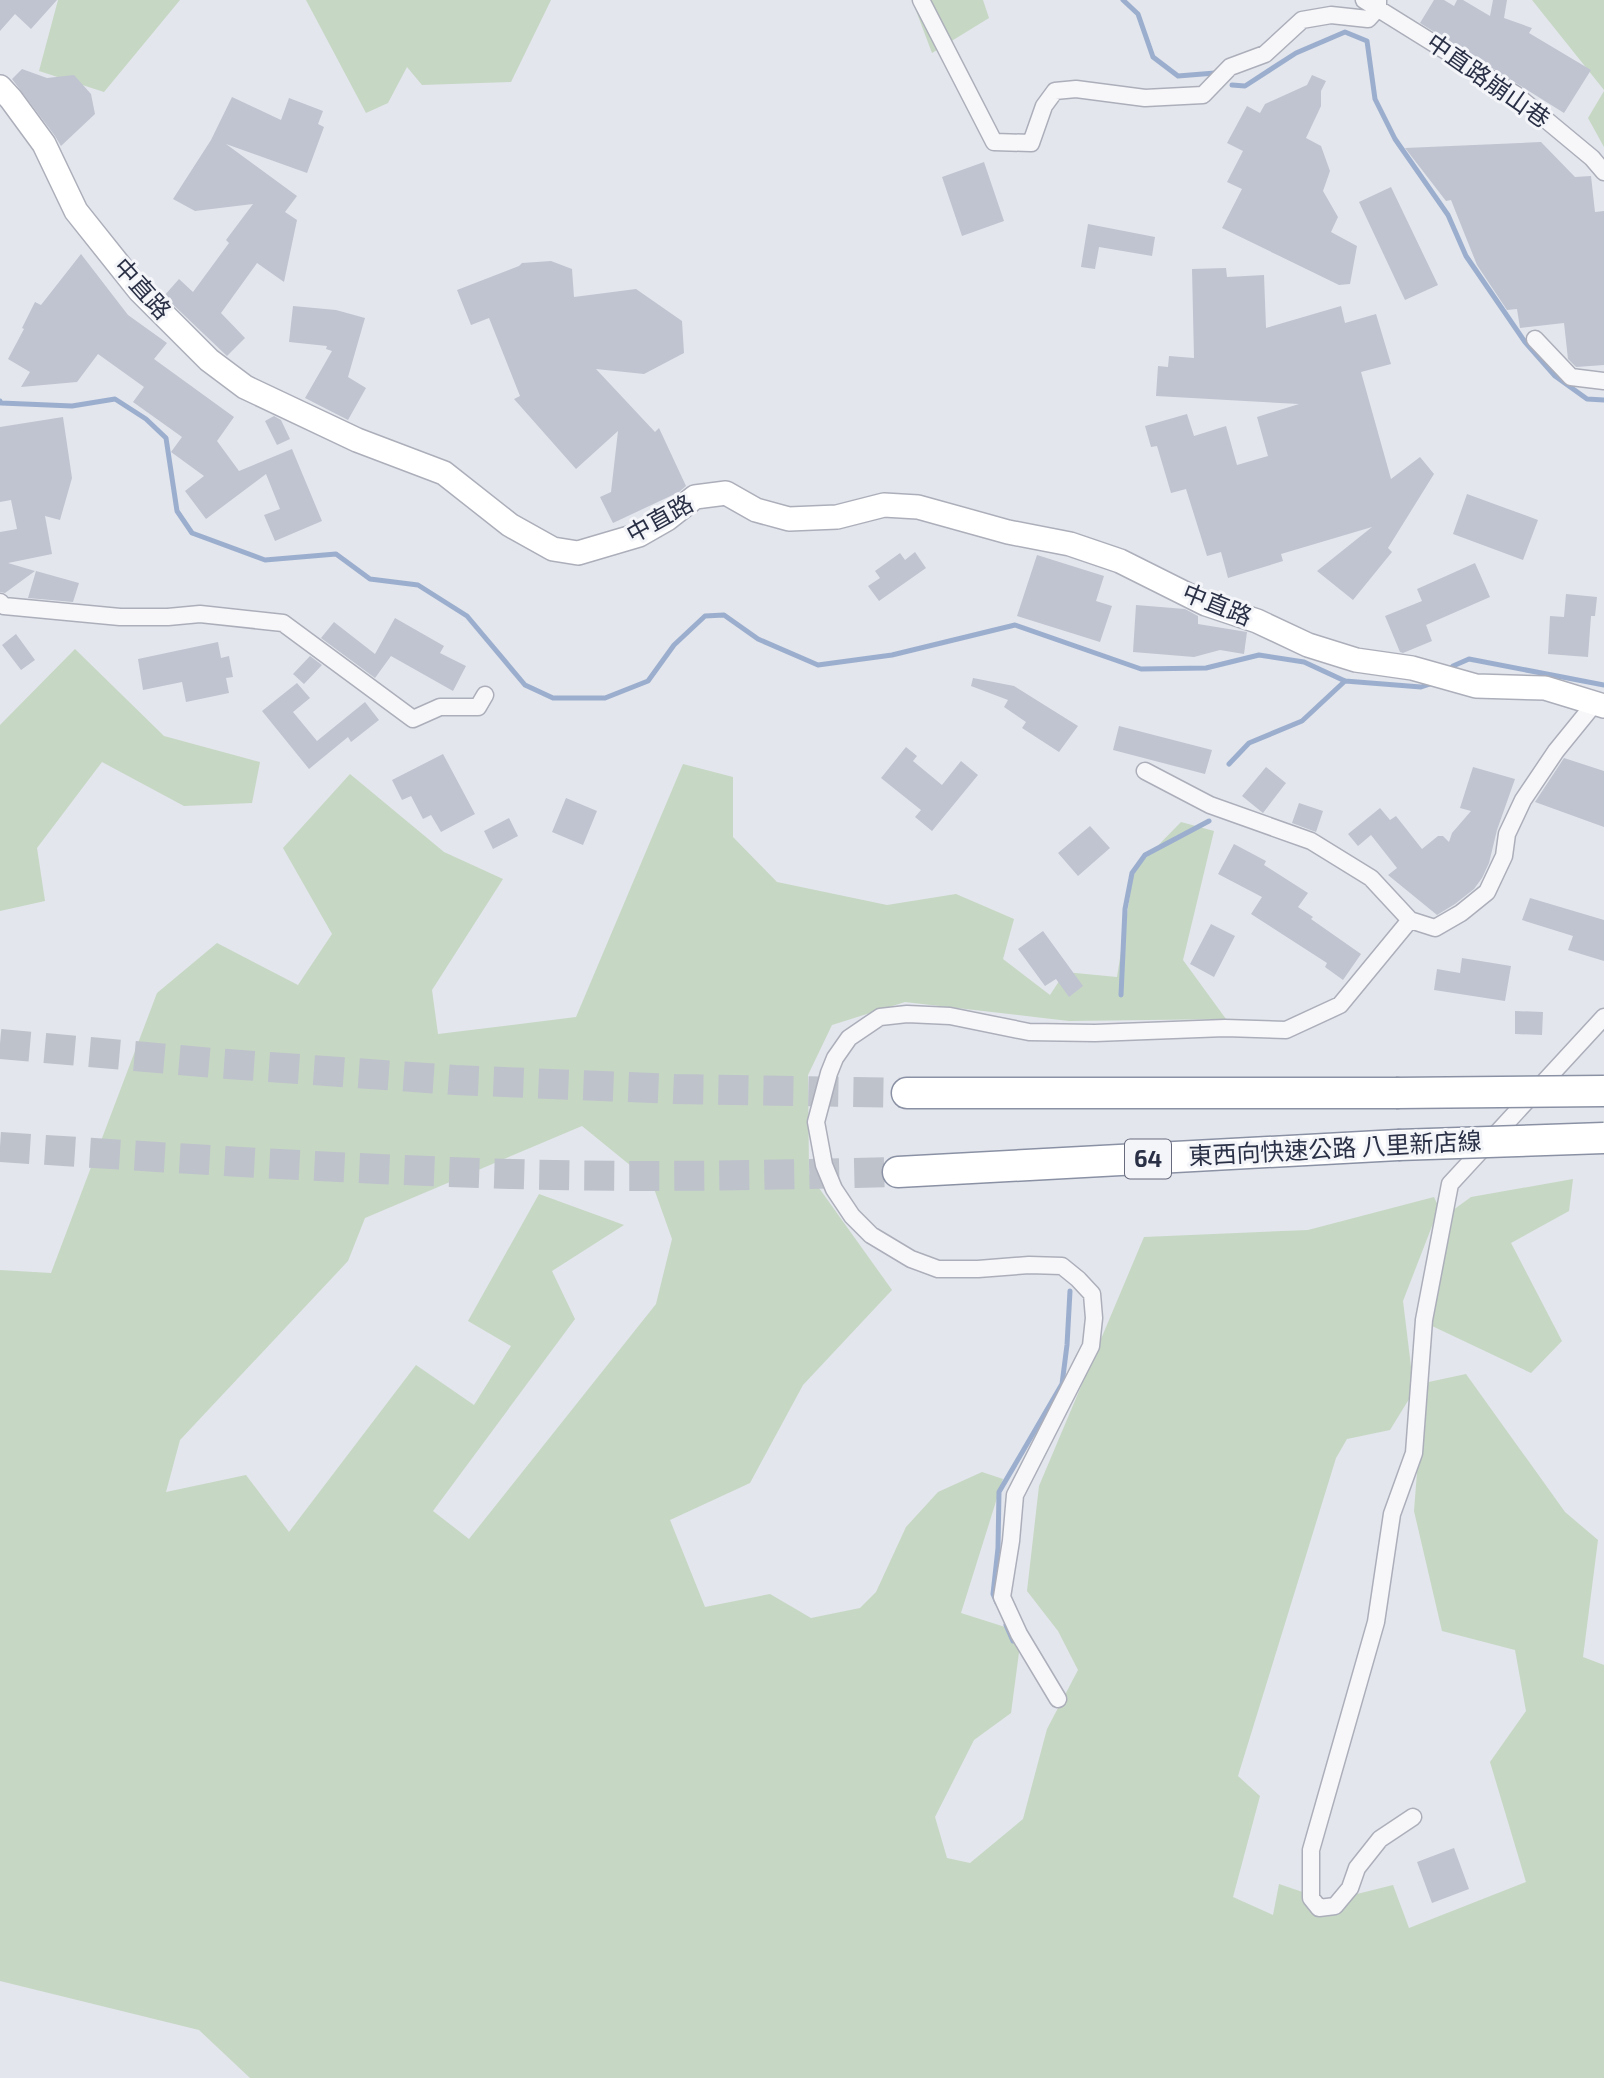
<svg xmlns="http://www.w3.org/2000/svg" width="1604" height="2078" viewBox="0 0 1604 2078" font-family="'Exo 2','Noto Sans TC',sans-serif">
<rect width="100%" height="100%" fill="#e3e6ec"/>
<path fill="#c6d7c4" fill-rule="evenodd" d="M58 0H180L104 92 39 71Z
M306 0H551L511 82 422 85 407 67 388 103 366 113Z
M912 0H983L989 18 932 53Z
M1532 0H1604V90Z
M1604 91V147L1588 118Z
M75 649 164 736 260 762 252 803 184 806 102 762 37 848 45 901 0 911V725Z
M683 764 733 777V837L777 882 887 905 956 894 1014 919 1003 959 1050 995 1065 972 1117 977 1134 870 1181 822 1214 831 1183 960 1226 1019 1069 1021 905 1002 832 1025 808 1075 809 1174 892 1290 803 1385 750 1483 670 1520 705 1607 770 1594 811 1618 860 1608 876 1592 906 1527 938 1492 982 1472 1003 1479 961 1613 1005 1627 1020 1645 1011 1713 974 1740 935 1817 947 1858 970 1863 1023 1819 1047 1729 1078 1670 1058 1631 1027 1591 1039 1486 1144 1237 1308 1230 1434 1197 1439 1208 1403 1301 1414 1391 1390 1430 1347 1439 1336 1458 1238 1776 1260 1796 1233 1897 1273 1915 1279 1884 1329 1901 1393 1885 1409 1928 1526 1882 1490 1762 1526 1711 1515 1650 1442 1631 1414 1511 1424 1383 1466 1374 1565 1512 1598 1540 1583 1657 1604 1665V2078H250L199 2030 0 1981V1270L51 1273 157 993 217 943 298 985 332 934 283 848 350 774 444 852 503 879 432 990 438 1034 576 1017ZM582 1126 652 1183 672 1239 656 1304 469 1539 433 1511 575 1319 552 1271 624 1225 539 1194 468 1321 511 1346 474 1405 416 1365 289 1532 246 1475 166 1492 180 1440 348 1261 365 1218Z
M1573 1179 1569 1211 1511 1243 1562 1341 1531 1373 1430 1325 1449 1213 1471 1197Z"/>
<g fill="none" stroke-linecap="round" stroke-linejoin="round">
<path stroke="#9caece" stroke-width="5" d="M1123 0 1138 14 1153 57 1178 76 1215 73
M1232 85 1245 86 1296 53 1345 32 1367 41 1375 99 1395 139 1448 215 1466 256 1525 342 1555 376 1587 399 1604 400
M0 401 1 403 72 406 115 399 146 419 166 438 177 511 192 533 265 560 336 554 370 579 418 585 467 616 525 685 553 698H605L648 681 674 645 705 616 724 615 758 639 818 665 892 655 1015 625 1141 669 1206 668 1259 655 1304 662 1345 681 1421 687 1433 683
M1449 671 1453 666 1469 659 1604 685
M1229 764 1249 743 1302 721 1345 681
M1121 995 1125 909 1132 873 1145 855 1209 821
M997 1603 993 1594 998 1548 999 1492 1062 1384 1067 1345 1070 1291
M1006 1625 1013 1641"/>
</g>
<path fill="#c0c4d0" d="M0 0H57L31 29 15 14 0 31Z
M1434 0H1444L1454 6 1457 0H1463L1490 16 1493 0H1507L1504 18 1532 28 1529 33 1591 70 1564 113 1420 23Z
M22 69 47 78 74 75 91 94 95 114 61 146 55 136 12 79Z
M1312 75 1326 81 1321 91V106L1306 138 1321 146 1330 171 1323 191 1338 217 1331 232 1357 246 1350 284 1339 285 1222 228 1242 189 1227 182 1243 151 1227 143 1247 106 1260 113 1265 104 1307 85Z
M232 97 281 120 289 98 323 111 318 124 324 127 307 173 226 144 297 196 285 212 297 220 284 282 257 263 221 313 245 338 227 356 164 296 179 279 193 292 229 243 226 240 253 204 195 211 173 199 211 140Z
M1541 142 1575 177 1591 176 1595 212 1604 211V365L1576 367 1568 359 1564 323 1520 328 1517 309 1507 310 1477 265 1451 200 1446 201 1405 148Z
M984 162 1004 221 962 236 942 177Z
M1391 187 1438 285 1405 300 1359 202Z
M1088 224 1155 237 1152 256 1099 247 1095 269 1081 267Z
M81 254 128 315 167 343 154 359 234 417 217 441 239 471 292 449 322 521 275 541 264 515 280 509 266 474 206 519 185 491 204 476 171 452 182 437 133 402 144 387 98 354 77 382 21 387 30 372 8 359 24 329 22 328 35 302 41 305Z
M551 261 572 269 574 297 636 289 682 321 684 353 644 374 596 369 655 432 659 428 686 486 679 492 613 523 600 497 611 492 618 431 576 469 514 399 520 396 489 318 471 325 457 290 519 266 522 263Z
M1226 268 1227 277 1264 275 1266 328 1341 306 1345 323 1376 314 1391 364 1361 372 1391 479 1420 457 1434 474 1388 548 1392 552 1353 600 1317 571 1372 527 1281 554 1283 561 1228 578 1221 552 1207 556 1186 489 1171 493 1157 446 1151 447 1145 426 1187 414 1194 436 1226 426 1237 465 1268 456 1257 417 1299 404 1156 396 1158 366 1168 367 1169 356 1194 358 1192 269Z
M293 306 336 310 365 318 348 377 366 388 348 420 305 398 332 351 326 349 327 346 289 342Z
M274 416 281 420 290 439 277 445 265 421Z
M63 417 72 478 60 520 45 516 52 554 8 563 35 571 5 593 0 592V532L17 529 11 500 0 502V427Z
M1467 494 1538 520 1523 560 1453 534Z
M915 552 926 568 879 601 868 586 880 578 875 571 900 553 905 560Z
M1037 555 1104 576 1096 601 1112 606 1100 642 1017 616Z
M1475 563 1490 597 1426 625 1432 641 1403 653 1400 652 1385 616 1422 601 1417 589Z
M36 571 79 583 73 602 28 598Z
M1566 594 1597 597 1595 616H1591L1588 657 1548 654 1550 616 1564 617Z
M1136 605 1185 609 1198 616V624L1247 632 1244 654 1220 650 1194 657 1133 652Z
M395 618 444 646 440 653 466 666 453 691 391 656 375 678 321 638 334 622 375 654Z
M16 634 35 660 21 670 2 645Z
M218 642 221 658 229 656 233 677 226 678 229 693 186 702 182 682 143 690 138 659Z
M310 656 322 665 304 684 293 674Z
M973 678 1014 686 1078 726 1059 752 1022 728 1026 722 1004 707 1008 700 971 686Z
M297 683 310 698 293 712 317 741 365 702 379 720 351 742 348 737 309 769 262 711Z
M1119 726 1212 750 1205 774 1113 750Z
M906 747 917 756 913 761 942 785 961 761 978 775 932 831 915 817 921 810 881 778Z
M443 754 475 814 441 832 431 815 423 819 411 796 402 800 392 780Z
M1564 758 1604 771V827L1535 802Z
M1266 767 1286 783 1263 813 1242 796Z
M1473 767 1515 779 1497 830 1489 863 1482 878 1474 889 1455 904 1437 915 1388 875 1397 868 1371 835 1358 846 1348 834 1380 808 1390 820 1396 816 1422 849 1438 836H1443L1449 842 1452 833 1471 811 1460 808Z
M566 798 597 811 583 845 552 832Z
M1299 803 1323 811 1316 832 1292 823Z
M509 818 518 836 493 849 484 831Z
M1090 826 1110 848 1078 876 1058 853Z
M1234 844 1266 861 1264 865 1308 893 1298 907 1313 917 1311 919 1361 954 1343 980 1325 967 1327 963 1251 914 1262 897 1218 874Z
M1530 898 1604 920V961L1568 950 1573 936 1522 920Z
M1211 924 1235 936 1214 977 1190 964Z
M1043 931 1083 986 1069 997 1056 979 1045 986 1018 949Z
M1462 958 1511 966 1505 1001 1434 990 1437 969 1460 973Z
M1515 1011 1543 1012 1542 1035 1515 1034Z
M1454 1848 1469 1889 1432 1903 1417 1862Z"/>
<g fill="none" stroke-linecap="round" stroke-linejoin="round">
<path stroke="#bec2cb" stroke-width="30" stroke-dasharray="30 15" stroke-linecap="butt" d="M0 1044 213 1063 455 1080 675 1089 907 1093
M0 1147C171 1158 341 1169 512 1174 641 1178 770 1175 898 1172"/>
<g stroke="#acafba" stroke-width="19">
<path id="street" d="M921 0 994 142 1031 143 1044 106 1055 91 1076 89 1145 98 1203 95 1230 67 1265 54 1302 20 1331 15 1368 19 1378 8V0
M1364 0 1515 94 1592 158 1604 172
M1535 339 1571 377 1604 381
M0 602 4 606 120 617H168L200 614 283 623 413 719 440 707H478L485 695
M1145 771 1210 805 1311 841 1371 878 1410 920 1435 928 1461 913 1487 892 1504 856 1507 834 1523 800 1556 751 1595 703
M1058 1699 1019 1634 1002 1597 1011 1541 1015 1495 1091 1346 1094 1318 1092 1294 1078 1279 1062 1266 1029 1265 978 1269H938L911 1259 871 1235 852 1216 834 1189 824 1165 816 1122 829 1073 835 1058 849 1038 880 1017 907 1014 950 1016 1029 1032 1095 1033 1225 1028 1286 1030 1340 1005 1410 920
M1413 1817 1380 1839 1357 1868 1350 1888 1335 1906 1319 1908 1311 1898V1850L1376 1622 1392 1514 1414 1453 1424 1320 1450 1184 1604 1017"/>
</g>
<g stroke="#acafba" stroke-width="26">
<path id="secondary" d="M0 87 11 99 44 144 76 211 139 290 209 360 245 387 357 440 444 473 510 525 553 549 578 553 639 535 667 519 695 497 726 493 756 510 789 519 837 517 884 505 918 507 1008 532 1070 544 1120 561 1206 604 1257 621 1308 645 1356 660 1412 668 1476 686 1545 688 1604 706"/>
</g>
<g stroke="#8a91a4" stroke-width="33">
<path id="highway" d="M907 1093H1396
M898 1172 1398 1145"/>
</g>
<use href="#street" stroke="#f7f7fa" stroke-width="16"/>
<use href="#secondary" stroke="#fff" stroke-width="23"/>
<use href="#highway" stroke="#fff" stroke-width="30"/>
<g stroke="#8a91a4" stroke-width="33" stroke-linecap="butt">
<path id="highway-bridge" d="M1396 1093 1604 1091
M1398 1145 1604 1138"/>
</g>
<use href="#highway-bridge" stroke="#fff" stroke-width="30"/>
</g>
<g text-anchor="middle" stroke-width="6" stroke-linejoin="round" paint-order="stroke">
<rect fill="#f4f5f9" stroke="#676b7c" stroke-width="2" x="1125" y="1139.5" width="46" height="39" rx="5"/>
<g font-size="23" font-weight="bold" fill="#2a3046">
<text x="1148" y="1167">64</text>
</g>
<g font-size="24" fill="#2a3046" stroke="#f4f5f9">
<text transform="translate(1488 81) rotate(35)" y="8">中直路崩山巷</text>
<text transform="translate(142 289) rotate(48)" y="8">中直路</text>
<text transform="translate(660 519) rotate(-29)" y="8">中直路</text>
<text transform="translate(1217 605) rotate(22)" y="8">中直路</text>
<text transform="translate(1335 1149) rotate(-3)" y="8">東西向快速公路 八里新店線</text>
</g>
</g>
</svg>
